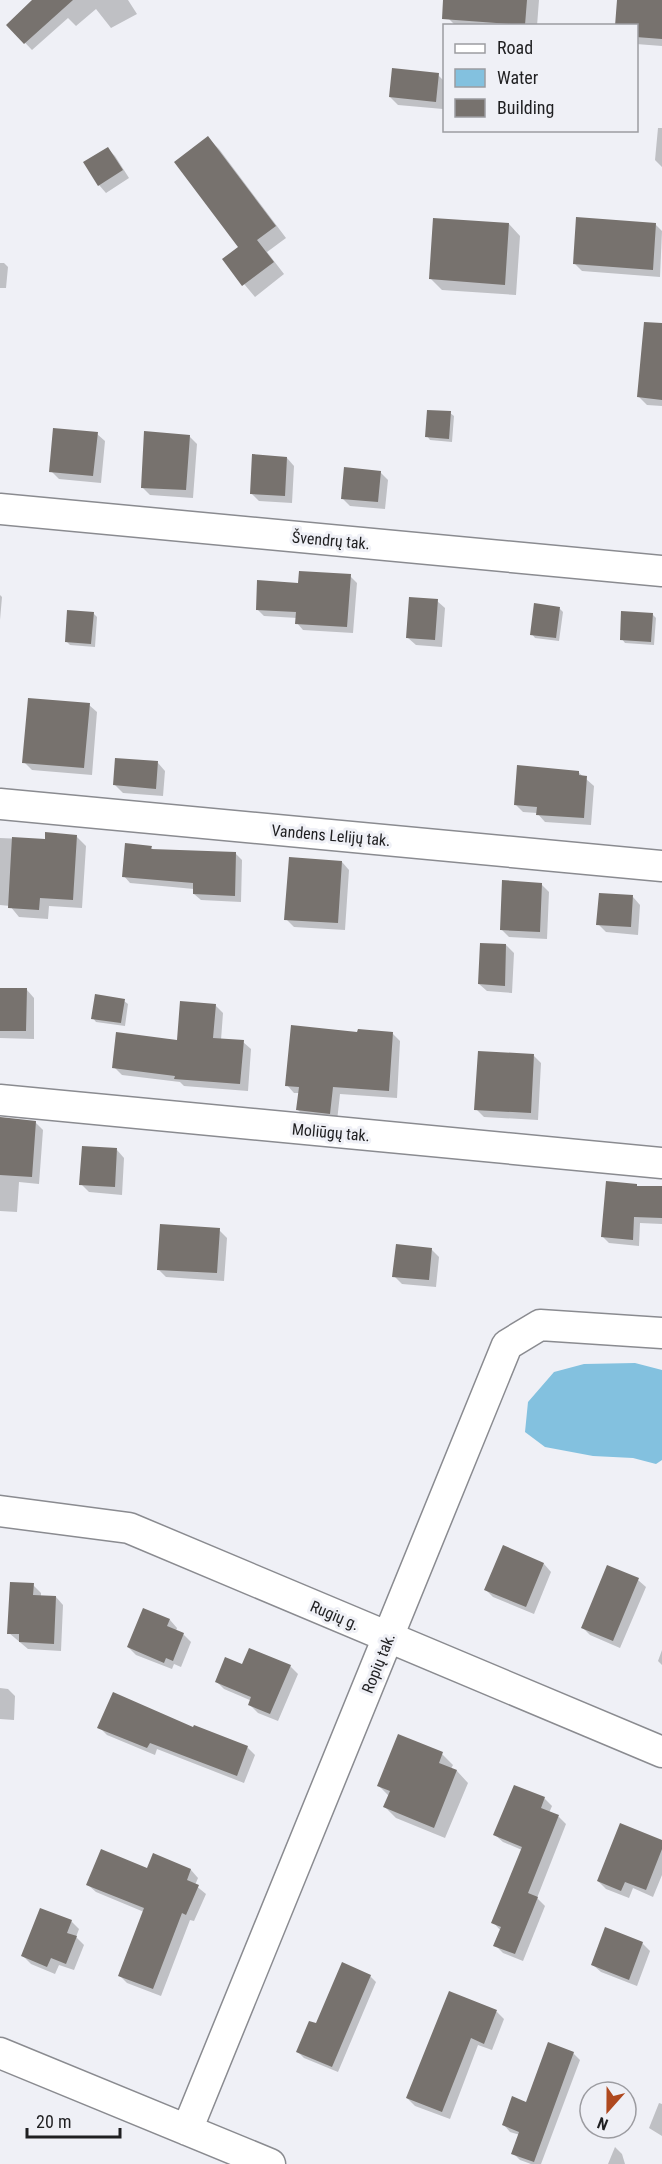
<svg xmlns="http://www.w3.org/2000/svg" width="662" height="2164" viewBox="0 0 662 2164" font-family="'Roboto Condensed',sans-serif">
<rect width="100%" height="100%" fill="#eff0f6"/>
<path fill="#83c1df" d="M635 1363 662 1370V1460L656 1464 633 1458 593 1456 545 1447 525 1432 528 1402 554 1372 584 1364Z"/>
<path fill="#0003" d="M34 0H128L137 14 111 28 96 9 76 26 68 18 32 50 8 25Z
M450 0H539L537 26H456L449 19Z
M619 0H662V46L636 44V26Z
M438 75 444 81 443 109 398 105 390 97Z
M658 128H662V167L655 160Z
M208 138 219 149 286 238 267 252 284 274 255 297 224 260 240 248Z
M108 149 115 156 129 178 106 193 99 185Z
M509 224 520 236 516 295 442 290 430 278Z
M655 224 662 231 660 277 582 271 574 263Z
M0 263H4L8 267 6 288H0Z
M662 349V406L647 405 639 397Z
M450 413 454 416 452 442 430 440 427 436Z
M97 434 105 441 101 483 59 479 51 471Z
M189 436 197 444 193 498 150 495 142 487Z
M287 458 294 466 292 503 259 501 251 493Z
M380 472 388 480 385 509 350 506 342 498Z
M350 576 357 583 353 633 303 630 297 623V618L264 616 257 609 299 584Z
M0 595 2 597 0 620Z
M437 601 445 608 442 647 416 645 408 638Z
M559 608 563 612 559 641 535 638 532 634Z
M93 613 97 617 95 647 70 645 66 641Z
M652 614 656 618 654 645 625 643 622 639Z
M89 705 97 712 92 775 32 770 24 762Z
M158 763 165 771 163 796 123 793 115 785Z
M578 772 594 786 591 825 545 822 537 813 523 812 515 804Z
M76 836 86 846 82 908 49 906 48 919 19 917 10 906 0 905V838L46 840Z
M151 847 154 851 235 853 242 860 241 902 201 900 194 894V889L130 883 124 876Z
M342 862 349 870 345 930 294 927 286 919Z
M541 884 549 892 547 939 509 937 501 929Z
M633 897 640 905 638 935 606 932 598 924Z
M506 945 514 953 512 993 487 991 479 984Z
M0 990H27L34 998V1039L0 1038Z
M124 1001 128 1004 125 1026 96 1022 93 1018Z
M215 1005 223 1013 221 1040 243 1042 251 1049 248 1091 184 1086 180 1082 122 1075 114 1067 179 1042Z
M359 1033 393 1034 400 1041 397 1098 340 1094 337 1121 306 1118 298 1110 299 1093H294L287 1085Z
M534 1056 541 1063 538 1120 484 1117 476 1109Z
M0 1119 35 1122 43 1130 39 1184 19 1182 17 1212 0 1211Z
M117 1150 124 1158 122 1195 89 1192 81 1184Z
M638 1187 662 1188V1224L640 1223 639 1246 609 1243 603 1237Z
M219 1230 227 1238 224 1281 166 1277 158 1269Z
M431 1249 439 1257 436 1287 402 1284 394 1276Z
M544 1564 551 1572 534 1614 493 1597 486 1590Z
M638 1580 646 1587 620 1648 590 1635 582 1627Z
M33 1585 41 1593V1597H56L63 1605 61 1651 28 1649 9 1633Z
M170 1620 177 1628 176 1631 183 1634 191 1642 181 1667 174 1664 172 1669 136 1655 128 1647Z
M662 1650V1665L658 1661Z
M243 1666H290L298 1674 278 1721 258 1713 250 1705 252 1701 224 1689 216 1681Z
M0 1688 8 1689 15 1696 14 1720 0 1719Z
M99 1727 194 1729 247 1747 255 1755 244 1783 157 1749 155 1755 107 1735Z
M442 1754 453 1765 451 1769 457 1771 468 1783 445 1838 396 1818 385 1807 389 1796 379 1786Z
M544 1798 552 1806 549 1813 559 1817 566 1824 537 1898 545 1906 523 1961 503 1953 495 1945 501 1931 493 1922 522 1850 503 1842 495 1835Z
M662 1842V1875L653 1897 633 1888 629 1898 606 1889 598 1881Z
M148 1869 191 1870 198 1878 195 1885 206 1894 194 1921 190 1920 161 1996 127 1983 119 1975 144 1912 96 1892 88 1885Z
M71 1921 79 1929 76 1937 84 1945 74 1970 59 1965 55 1974 31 1964 23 1956Z
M642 1943 650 1951 637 1986 601 1972 593 1965Z
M370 1976 376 1982 338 2072 304 2058 298 2052 316 2025Z
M450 1993 497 2012 504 2019 492 2050 478 2045 450 2119 415 2106 407 2098Z
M573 2053 580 2060 541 2164H531L520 2160 513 2153 520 2135 510 2132 504 2125 527 2104Z
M659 2103 662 2104V2136L649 2128Z
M615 2147 622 2154 625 2164H608Z"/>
<path fill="#77726e" d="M32 0H73L24 44 6 25Z
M443 0H527L525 25 442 19Z
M617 0H662V39L636 37V26H615Z
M392 68 439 73 436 102 389 97Z
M208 136 276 226 257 240 274 262 242 286 222 259 238 247 174 162Z
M108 147 123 170 98 186 83 162Z
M576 217 656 223 653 270 573 264Z
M433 218 509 223 505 285 429 279Z
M644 322 662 323V400L637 397Z
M427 410 451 411 449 439 425 437Z
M53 428 98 432 93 476 49 472Z
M144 431 190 435 186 490 141 488Z
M252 454 287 457 285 496 250 494Z
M344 467 381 471 378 502 341 499Z
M299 571 351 574 347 627 295 624 296 612 256 610 257 580 298 583Z
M409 597 438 599 435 640 406 638Z
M534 603 560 607 556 638 530 635Z
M67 610 94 612 91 644 65 642Z
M621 611 653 613 651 642 620 640Z
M28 698 90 703 84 768 22 763Z
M115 758 158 761 156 789 113 785Z
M517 765 579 771V775L587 776 584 818 536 815 537 807 514 805Z
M45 832 77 835 73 900 40 898 39 910 8 908 12 837 45 839Z
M125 843 152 846 151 849 236 852 235 896 193 894V883L122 877Z
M289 857 342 861 338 923 284 920Z
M502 880 542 883 540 932 500 930Z
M599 893 633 895 631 927 596 925Z
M480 943 506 944 505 986 478 984Z
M0 988H27L26 1031H0Z
M95 994 125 999 121 1023 91 1019Z
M180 1001 216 1004 213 1038 244 1040 240 1084 174 1079 175 1076 112 1068 116 1032 177 1040Z
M291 1025 357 1032 358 1029 393 1032 389 1091 333 1087 330 1114 296 1110 299 1087 285 1086Z
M478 1051 534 1054 531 1113 474 1110Z
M0 1117 36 1121 32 1177 0 1175Z
M82 1146 117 1148 115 1187 79 1185Z
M606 1181 637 1184V1186H662V1218L634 1217 633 1240 601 1237Z
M160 1224 220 1228 217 1273 157 1270Z
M396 1244 432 1248 429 1280 392 1277Z
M503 1545 544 1563 526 1607 484 1590Z
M607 1565 639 1578 613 1641 581 1628Z
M10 1582 34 1583 33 1595 56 1596 54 1644 19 1642V1634H7Z
M143 1608 170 1619 167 1626 184 1633 173 1661 166 1658 164 1663 127 1647Z
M249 1648 291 1665 270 1714 248 1705 251 1697 215 1682 225 1657 242 1664Z
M113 1692 193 1727 194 1725 248 1746 237 1776 150 1743 147 1748 97 1728Z
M398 1734 443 1752 439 1763 457 1770 434 1828 383 1807 390 1791 377 1786Z
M514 1785 545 1797 541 1808 559 1815 528 1893 538 1897 515 1954 493 1946 501 1927 491 1923 522 1847 493 1835Z
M620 1823 662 1840V1849L646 1890 625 1882 621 1891 597 1881Z
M101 1849 147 1868 153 1853 191 1869 187 1880 199 1885 186 1915 182 1913 153 1989 118 1976 144 1908 86 1885Z
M40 1908 72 1920 67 1933 77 1936 66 1964 51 1958 47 1967 21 1956Z
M605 1927 643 1942 629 1980 591 1965Z
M342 1962 371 1975 332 2067 296 2052 309 2021 316 2023Z
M449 1991 497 2010 484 2044 471 2038 442 2112 406 2098Z
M548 2042 574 2052 534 2162 511 2154 519 2132 502 2125 512 2096 526 2102Z"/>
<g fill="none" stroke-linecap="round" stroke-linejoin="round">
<g stroke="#8a8b90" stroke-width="33">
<path id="street" d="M0 509 662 571
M0 804 662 866
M0 1100 662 1163
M0 1511 129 1528 662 1752
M0 2053 270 2164
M187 2130 507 1345 540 1325 662 1333"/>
</g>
<use href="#street" stroke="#fff" stroke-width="30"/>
</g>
<g text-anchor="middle" stroke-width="6" stroke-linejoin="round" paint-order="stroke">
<g font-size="16" fill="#1f1f21" stroke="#eff0f6">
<text transform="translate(331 540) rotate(5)" y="6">Švendrų tak.</text>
<text transform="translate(331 835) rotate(5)" y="6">Vandens Lelijų tak.</text>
<text transform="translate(331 1132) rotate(5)" y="6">Moliūgų tak.</text>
<text transform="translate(335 1615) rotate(23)" y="6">Rugių g.</text>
<text transform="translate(378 1663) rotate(-68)" y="6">Ropių tak.</text>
</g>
</g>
<rect x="443" y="24" width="195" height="108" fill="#eff0f6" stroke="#9c9ca1" stroke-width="1.5"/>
<rect x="455" y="44" width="30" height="9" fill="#ffffff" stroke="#9c9ca1" stroke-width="1.5"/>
<text x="497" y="54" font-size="18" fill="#1f1f21">Road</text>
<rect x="455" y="69" width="30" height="18" fill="#83c1df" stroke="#9c9ca1" stroke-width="1.5"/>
<text x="497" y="84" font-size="18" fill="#1f1f21">Water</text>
<rect x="455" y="99" width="30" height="18" fill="#77726e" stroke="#9c9ca1" stroke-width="1.5"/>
<text x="497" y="114" font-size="18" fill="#1f1f21">Building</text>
<g transform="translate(608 2110) rotate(201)"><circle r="28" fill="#eff0f6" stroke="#9c9ca1" stroke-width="1.5"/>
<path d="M0-4.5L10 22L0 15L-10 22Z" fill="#af491f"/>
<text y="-9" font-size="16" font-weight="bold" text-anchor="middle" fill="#1f1f21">N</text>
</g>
<path d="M27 2128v9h93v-9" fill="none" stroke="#1f1f21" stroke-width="3"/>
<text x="36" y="2128" font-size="18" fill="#1f1f21" stroke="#eff0f6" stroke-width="4.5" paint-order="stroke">20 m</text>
</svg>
